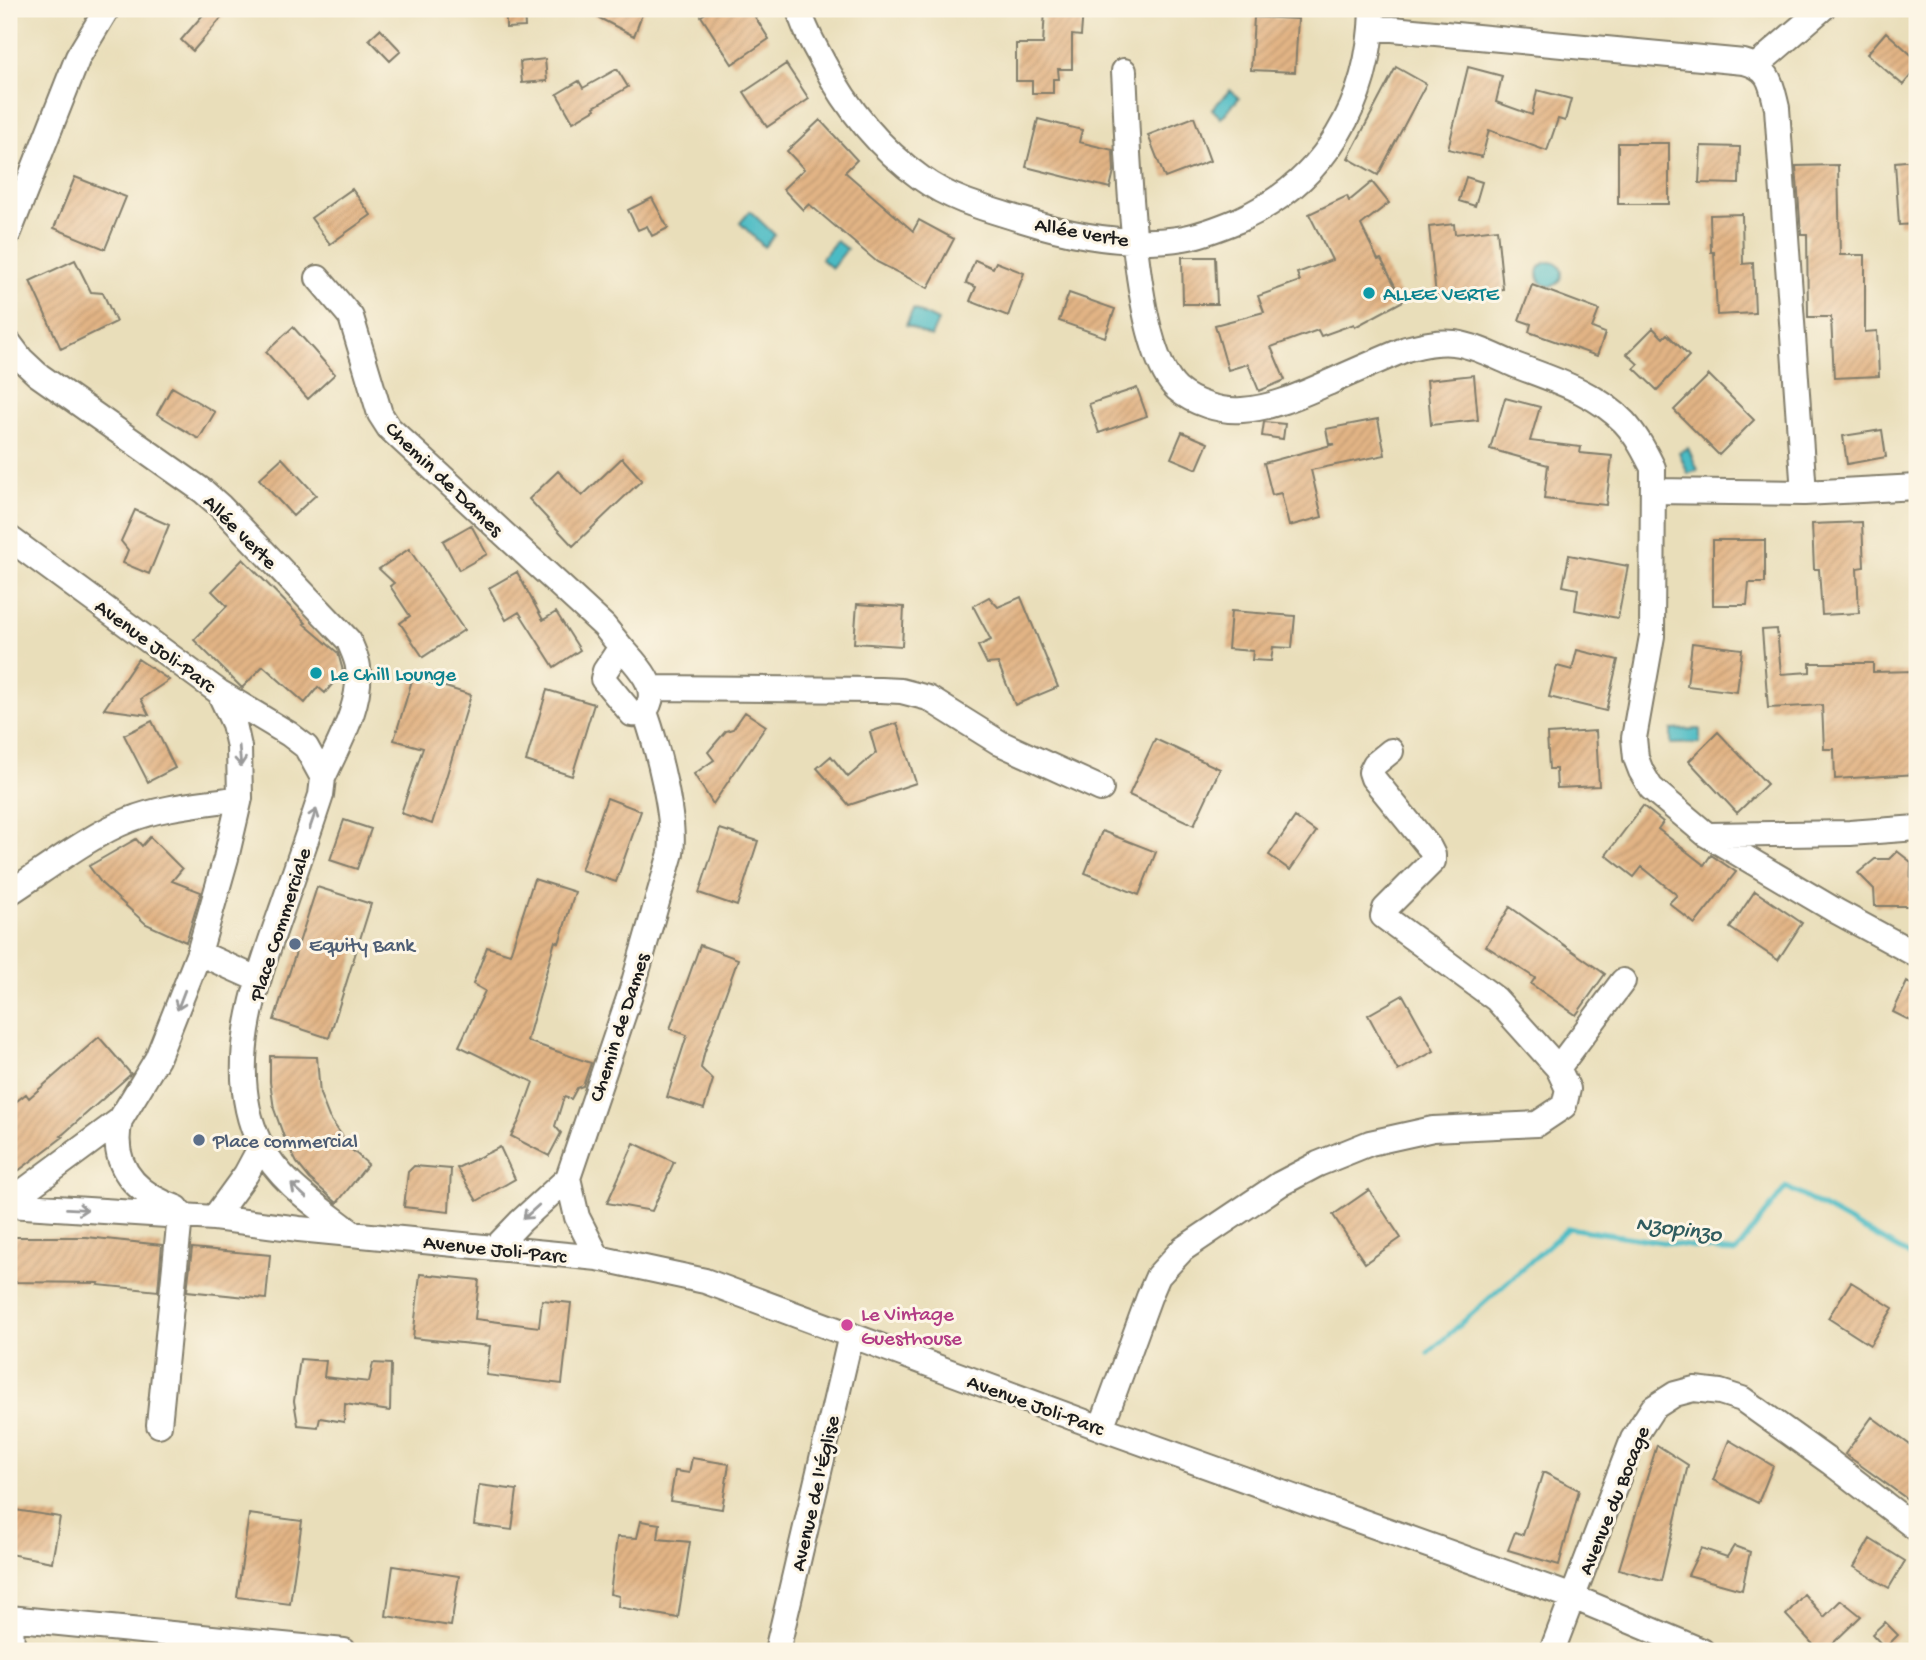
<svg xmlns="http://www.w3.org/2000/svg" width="1926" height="1660" viewBox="0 0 1926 1660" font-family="'Gochi Hand',sans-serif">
<defs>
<pattern id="building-hatch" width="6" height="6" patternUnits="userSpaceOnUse" patternTransform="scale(1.75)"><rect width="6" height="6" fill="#e2b485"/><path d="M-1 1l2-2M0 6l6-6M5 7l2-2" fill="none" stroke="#c19a72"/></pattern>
</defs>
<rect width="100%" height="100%" fill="#fcf5e5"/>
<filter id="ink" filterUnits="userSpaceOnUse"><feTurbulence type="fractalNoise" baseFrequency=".0143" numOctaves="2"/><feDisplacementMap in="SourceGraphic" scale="14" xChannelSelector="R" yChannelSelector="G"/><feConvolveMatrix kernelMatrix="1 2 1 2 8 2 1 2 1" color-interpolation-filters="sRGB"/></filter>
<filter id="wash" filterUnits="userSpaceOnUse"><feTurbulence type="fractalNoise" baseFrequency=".00686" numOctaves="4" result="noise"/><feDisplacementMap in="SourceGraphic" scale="28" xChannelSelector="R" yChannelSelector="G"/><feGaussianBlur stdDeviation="1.57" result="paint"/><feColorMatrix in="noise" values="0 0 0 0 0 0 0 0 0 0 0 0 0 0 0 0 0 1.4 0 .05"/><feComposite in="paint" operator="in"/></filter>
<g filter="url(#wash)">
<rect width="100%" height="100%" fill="#e9deba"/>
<path fill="#4cbbc4" stroke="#346c70" stroke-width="2" d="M1230 90 1239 98 1221 118 1212 109Z
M750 211 775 235 764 247 740 223Z
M836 241 847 249 832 268 821 259Z
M1538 274a12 12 0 1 1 24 0a12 12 0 1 1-24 0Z
M913 309 938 321 931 337 906 325Z
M1688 448 1698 470 1688 474 1679 452Z
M1700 729V743L1671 744V730Z"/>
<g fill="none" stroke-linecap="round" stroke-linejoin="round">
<path stroke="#4cbbc4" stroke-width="5" d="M1428 1353 1568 1228 1735 1253 1786 1187 1908 1254 1917 1266"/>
</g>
<g id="blocks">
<path fill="url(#building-hatch)" d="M208 9H229L193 51 181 40Z
M582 9H644L634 36Z
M712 9H750L769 39 732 64 701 16Z
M1045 9H1083L1081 36 1072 35V69H1058L1059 79H1053V93H1032V81H1016V44H1043Z
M524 11 525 27 506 28V12Z
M1254 17 1298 19 1295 72 1251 70Z
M380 29 401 51 390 61 369 39Z
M1886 32 1917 60V68L1903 85 1867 54Z
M545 59 547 81 522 83 520 62Z
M786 64 809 99 767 127 744 92Z
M1396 67 1426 84 1378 175 1348 158Z
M1468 67 1502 76 1496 102 1532 115 1537 90 1571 99 1565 121 1558 119 1547 151 1489 130 1482 157 1448 149Z
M617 69 628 87 594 107 595 109 573 122 557 94 579 81 583 88Z
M1194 117 1210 161 1165 178 1148 135Z
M1038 119 1082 130 1079 142 1113 150 1114 171 1110 188 1026 167Z
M820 120 857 160 845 172 913 231 919 220 954 239 928 288 877 262 809 204 803 210 783 189 804 169 787 151Z
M1618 143H1669V204H1618Z
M1701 146 1740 147 1739 184 1699 183Z
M1917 160V224L1899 225 1895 162Z
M1838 165 1840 255H1865V332L1877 331 1879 376 1834 378 1831 317H1808L1807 234H1801L1796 166Z
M75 177 126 197 105 249 54 228Z
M1466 177 1482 182 1475 206 1459 201Z
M1372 182 1389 203 1361 225 1378 260 1381 259 1403 301 1355 327 1354 324 1321 336 1318 330 1271 347 1285 380 1259 391 1248 364 1228 370 1215 325 1264 312 1258 296 1300 281 1297 273 1332 260 1309 214 1347 196 1349 201Z
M352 189 371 215 330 244 311 218Z
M652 198 668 228 652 236 647 226 638 230 628 210Z
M1742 214 1743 264 1753 263 1755 313 1717 315 1714 252H1711L1710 215Z
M1454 224 1455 234 1497 229 1503 289 1436 296 1429 227Z
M1182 257H1215L1217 304H1183Z
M75 260 91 292 103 293 116 322 61 349 30 281Z
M975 260 993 268 996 262 1024 273 1008 316 970 301 976 287 966 283Z
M1532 285 1599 310 1592 328 1605 333 1597 356 1529 332 1531 324 1519 320Z
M1069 293 1115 309 1105 337 1059 321Z
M293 327 335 374 308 399 266 352Z
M1653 328 1663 338 1667 334 1689 356 1657 390 1634 368 1638 364 1627 354Z
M1474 375 1478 420 1431 425 1427 380Z
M1709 375 1754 420 1719 455 1674 410Z
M172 387 215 412 199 439 157 414Z
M1137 388 1147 416 1099 433 1089 404Z
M1505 398 1540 407 1530 441 1581 447 1580 453 1612 456 1606 505 1544 499 1548 465 1490 449Z
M1378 419 1385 455 1311 470 1322 517 1289 526 1281 493 1272 495 1264 463 1335 444H1329L1326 429Z
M1264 422 1285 424 1283 439 1262 436Z
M1882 430 1886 457 1847 464 1843 436Z
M1182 432 1208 443 1197 469 1171 458Z
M282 458 316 495 293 516 259 479Z
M622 458 642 480 573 546 529 499 558 471 582 496Z
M135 510 169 525 149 574 123 563 128 550 121 541Z
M1862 522 1864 567 1857 568 1859 613 1822 615 1819 569H1814L1812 524Z
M471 525 487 554 459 570 443 541Z
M1713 540H1765V583H1749L1747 605H1713Z
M409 549 464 630 423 657 400 623 410 616 390 586 394 583 379 569Z
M1569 555 1628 566 1618 618 1575 610 1578 589 1563 586Z
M243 559 306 623 304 624 338 653 343 671 325 693 318 687 305 703 263 666 242 688 194 640 227 606 212 591Z
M517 572 543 620 556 612 580 650 554 667 519 612 506 620 489 588Z
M989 597 998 607 1021 597 1058 687 1015 705 998 663 987 664 978 646 991 640 973 606Z
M857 604 904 607 902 646 854 643Z
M1231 611 1295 616 1292 648 1273 647 1271 661 1252 660 1253 651 1228 649Z
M1777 629 1781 674 1810 672V663H1873V672L1917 671V774L1835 779 1834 749H1824L1822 705 1768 708 1762 630Z
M1692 643 1742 649 1737 692 1687 686Z
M1577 650 1618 660 1606 711 1549 697 1557 666 1572 670Z
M138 659 169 680 141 699 149 715 104 709Z
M413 677 471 695 432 824 401 813 423 748 394 740Z
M547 690 594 704 572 776 526 761Z
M745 712 766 726 713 804 694 774 714 760 708 752 726 731 733 729Z
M152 721 175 768 148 782 124 735Z
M897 723 916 783 849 805 817 768 831 756 848 777 876 753 870 732Z
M1596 731 1599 786 1557 788 1556 769H1549L1547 734Z
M1718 732 1767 784 1737 813 1689 761Z
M1155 739 1220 769 1194 825 1129 795Z
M607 798 641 811 616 882 581 870Z
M1643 806 1663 822 1658 829 1704 865 1711 855 1736 872 1695 924 1669 903 1677 895 1642 867 1634 877 1606 855Z
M1295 817 1316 832 1290 870 1269 855Z
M344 820 371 829 357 869 330 860Z
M720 829 758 841 737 906 699 893Z
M1102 831 1156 852 1139 895 1085 873Z
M150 837 182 869 172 881 201 892 186 942 146 924 102 884 89 866 136 839 142 846Z
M1897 851 1911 862 1910 906H1875L1874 889 1858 873 1875 859H1889Z
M534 879 575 892 559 943 555 941 527 1041 591 1063 583 1086 577 1088 571 1099 564 1097 555 1126 561 1133 549 1156 511 1136 519 1121 533 1082 459 1046 485 991 473 984 487 947 510 954Z
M317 887 371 904 329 1038 274 1020Z
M1755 891 1802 923 1778 960 1730 928Z
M1510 907 1605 974 1576 1015 1531 984 1535 978 1486 946Z
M700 945 738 959 704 1054 701 1068 713 1080 704 1109 667 1097 687 1035 670 1029Z
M1907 982 1917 988V1024L1893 1012Z
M1403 995 1434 1051 1398 1071 1368 1015Z
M99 1037 131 1074 61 1136 63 1137 18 1171 9 1160V1107L26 1094 29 1098Z
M270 1056 317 1057 320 1094 329 1117 352 1150 368 1164 337 1203 310 1179 297 1163 284 1137 274 1109 270 1082Z
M634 1143 674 1162 652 1211 607 1203Z
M500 1147 515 1179 477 1201 457 1168Z
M414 1166 451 1169 449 1212 404 1207 408 1172Z
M1369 1190 1401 1238 1365 1263 1333 1215Z
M9 1237H86L162 1245 158 1291 98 1285 99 1283 9 1282Z
M192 1248 270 1255 266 1299 187 1291Z
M420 1274 479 1280 475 1319 539 1327 542 1300 571 1303 562 1384 486 1375 490 1346 413 1338Z
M1851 1282 1893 1308 1870 1345 1828 1318Z
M300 1359 326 1361 324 1377 369 1382 373 1363 391 1364 390 1411 345 1404 344 1422 320 1418 318 1427 298 1425 294 1401Z
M1872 1417 1917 1450V1506L1845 1454Z
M1729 1440 1773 1466 1758 1503 1713 1480Z
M1657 1445 1688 1465 1661 1581 1619 1569Z
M692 1458 729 1464 722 1509 670 1501 675 1471 689 1473Z
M1543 1472 1579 1490 1559 1565 1508 1550 1515 1532 1523 1535Z
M479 1485 517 1490 512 1530 474 1525Z
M9 1509 60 1517 52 1562 9 1554Z
M249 1514 302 1521 290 1604 237 1597Z
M641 1521 660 1524 658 1539 690 1542 678 1618 618 1607 619 1596 610 1594 617 1537 637 1538Z
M1870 1539 1905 1561 1889 1588 1854 1567Z
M1734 1546 1750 1552 1742 1590 1688 1575 1701 1548 1727 1557Z
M393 1566 459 1576 451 1626 386 1616Z
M1804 1594 1824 1617 1841 1600 1861 1616 1825 1651H1819L1786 1615Z
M1885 1622 1898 1635 1885 1648 1872 1634Z"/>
</g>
</g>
<g filter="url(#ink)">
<use href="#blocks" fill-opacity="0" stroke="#827d6b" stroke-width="2"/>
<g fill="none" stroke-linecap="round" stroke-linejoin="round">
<g stroke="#827d6b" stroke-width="28">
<path id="minor" d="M799 9C803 27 814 45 823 62 847 108 878 147 921 178 951 200 987 209 1023 220 1074 236 1130 247 1184 238 1202 235 1222 227 1239 220 1326 181 1370 102 1372 9
M1371 27 1744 62C1771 69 1771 84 1777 108L1804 493
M1757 65 1822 9
M1124 71C1128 139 1130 345 1177 389 1193 403 1221 412 1242 410 1273 408 1300 395 1328 383 1354 371 1380 360 1406 349 1422 345 1438 341 1454 343 1476 346 1496 357 1515 365 1554 380 1595 392 1624 422 1637 436 1645 452 1653 468L1652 636 1634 738 1636 758 1641 771 1651 788 1707 835 1836 911 1917 955
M9 232 78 57 107 9
M318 278 351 317 380 414 389 428 604 626 621 647
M9 343 21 359 37 374 203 491 220 506 349 641C352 649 357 658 358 667 362 706 338 744 323 778
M1654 491 1804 493 1917 487
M9 538 219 692 289 734 306 747 323 778 321 795C309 832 296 869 283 906 257 980 223 1069 260 1144 280 1183 319 1207 352 1233
M621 647C633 661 658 684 649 704 645 713 641 715 632 714L603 679 605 671Z
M650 688 880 690 901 691 928 698 1000 743 1101 789
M1708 835 1850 833 1917 828
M9 893C45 870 90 835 129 820 163 806 204 804 240 798
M199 953 257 979
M1558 1068 1623 981
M120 1120C109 1166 136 1194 177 1208
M568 1178 577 1217 598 1258
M9 1202 120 1120 157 1059 199 953 226 858 240 798 239 747 234 724 219 692
M9 1205 214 1218 299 1229 598 1258 705 1281 1101 1428 1573 1597 1702 1651
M214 1218 246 1174 261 1146
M495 1248 521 1221 568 1178 632 989 671 853C676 818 657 746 645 712
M159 1425 180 1216
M1101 1428 1149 1297 1158 1276 1183 1249 1280 1184 1318 1164 1370 1143 1433 1129 1537 1124 1564 1106 1568 1089 1558 1068 1496 999 1383 916 1385 909 1433 861V855L1429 847 1373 778 1371 772 1375 764 1391 751
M9 1618 344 1651
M11 1618 12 1651
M777 1651 851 1335
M1552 1651 1633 1439 1653 1408 1675 1394 1694 1389 1720 1392 1742 1399 1830 1462 1917 1529"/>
</g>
<use href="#minor" stroke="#fff" stroke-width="24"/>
</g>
<defs><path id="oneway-shaft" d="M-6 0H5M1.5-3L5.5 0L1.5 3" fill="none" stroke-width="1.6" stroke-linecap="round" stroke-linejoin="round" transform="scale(1.75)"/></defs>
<g stroke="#999">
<use href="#oneway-shaft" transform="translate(240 756) rotate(85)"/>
<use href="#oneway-shaft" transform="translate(313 819) rotate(-71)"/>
<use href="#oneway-shaft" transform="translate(181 1000) rotate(111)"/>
<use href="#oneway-shaft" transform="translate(299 1191) rotate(-138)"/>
<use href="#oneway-shaft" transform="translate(77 1209) rotate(3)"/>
<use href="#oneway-shaft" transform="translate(531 1212) rotate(138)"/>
</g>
</g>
<g fill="#0f9aa8" stroke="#fcf5e5" stroke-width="2.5">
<circle cx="1369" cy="293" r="7"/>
<circle cx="316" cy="673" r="7"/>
</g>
<g fill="#5c6f8a" stroke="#fcf5e5" stroke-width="2.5">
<circle cx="295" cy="944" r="7"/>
<circle cx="199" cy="1140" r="7"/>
</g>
<circle fill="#d1479c" stroke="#fcf5e5" stroke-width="2.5" cx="847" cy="1325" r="7"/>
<g text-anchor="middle" stroke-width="6" stroke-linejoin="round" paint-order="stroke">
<g font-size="21" fill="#1c1c1c" stroke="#fcf5e5">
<text transform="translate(1082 231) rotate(10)" y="7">Allée verte</text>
<text transform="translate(445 478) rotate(44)" y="7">Chemin de Dames</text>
<text transform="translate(241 531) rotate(45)" y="7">Allée verte</text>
<text transform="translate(156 645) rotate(36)" y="7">Avenue Joli-Parc</text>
<text transform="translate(279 924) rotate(-72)" y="7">Place Commerciale</text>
<text transform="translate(618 1027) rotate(-72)" y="7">Chemin de Dames</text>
<text transform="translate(495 1248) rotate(6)" y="7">Avenue Joli-Parc</text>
<text transform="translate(1036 1404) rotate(20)" y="7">Avenue Joli-Parc</text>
<text transform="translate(814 1493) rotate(-77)" y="7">Avenue de l'Église</text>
<text transform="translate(1613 1500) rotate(-68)" y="7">Avenue du Bocage</text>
</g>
<g font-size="21" fill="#0d838f" stroke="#fcf5e5" text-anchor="start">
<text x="1383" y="300">ALLEE VERTE</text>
<text x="330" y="680">Le Chill Lounge</text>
</g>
<g font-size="21" fill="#4e5e75" stroke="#fcf5e5" text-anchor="start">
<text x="309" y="951">Equity Bank</text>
<text x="213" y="1147">Place commercial</text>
</g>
<g font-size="21" fill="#b23c85" stroke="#fcf5e5" text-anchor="start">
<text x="861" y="1320">Le Vintage<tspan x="861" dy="24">Guesthouse</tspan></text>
</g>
<g font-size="23" font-style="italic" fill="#2f5c5f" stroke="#fcf5e5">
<text transform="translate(1679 1227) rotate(8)" y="8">Nzopinzo</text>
</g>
</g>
<rect width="1926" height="1660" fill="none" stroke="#fcf5e5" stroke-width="35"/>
</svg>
